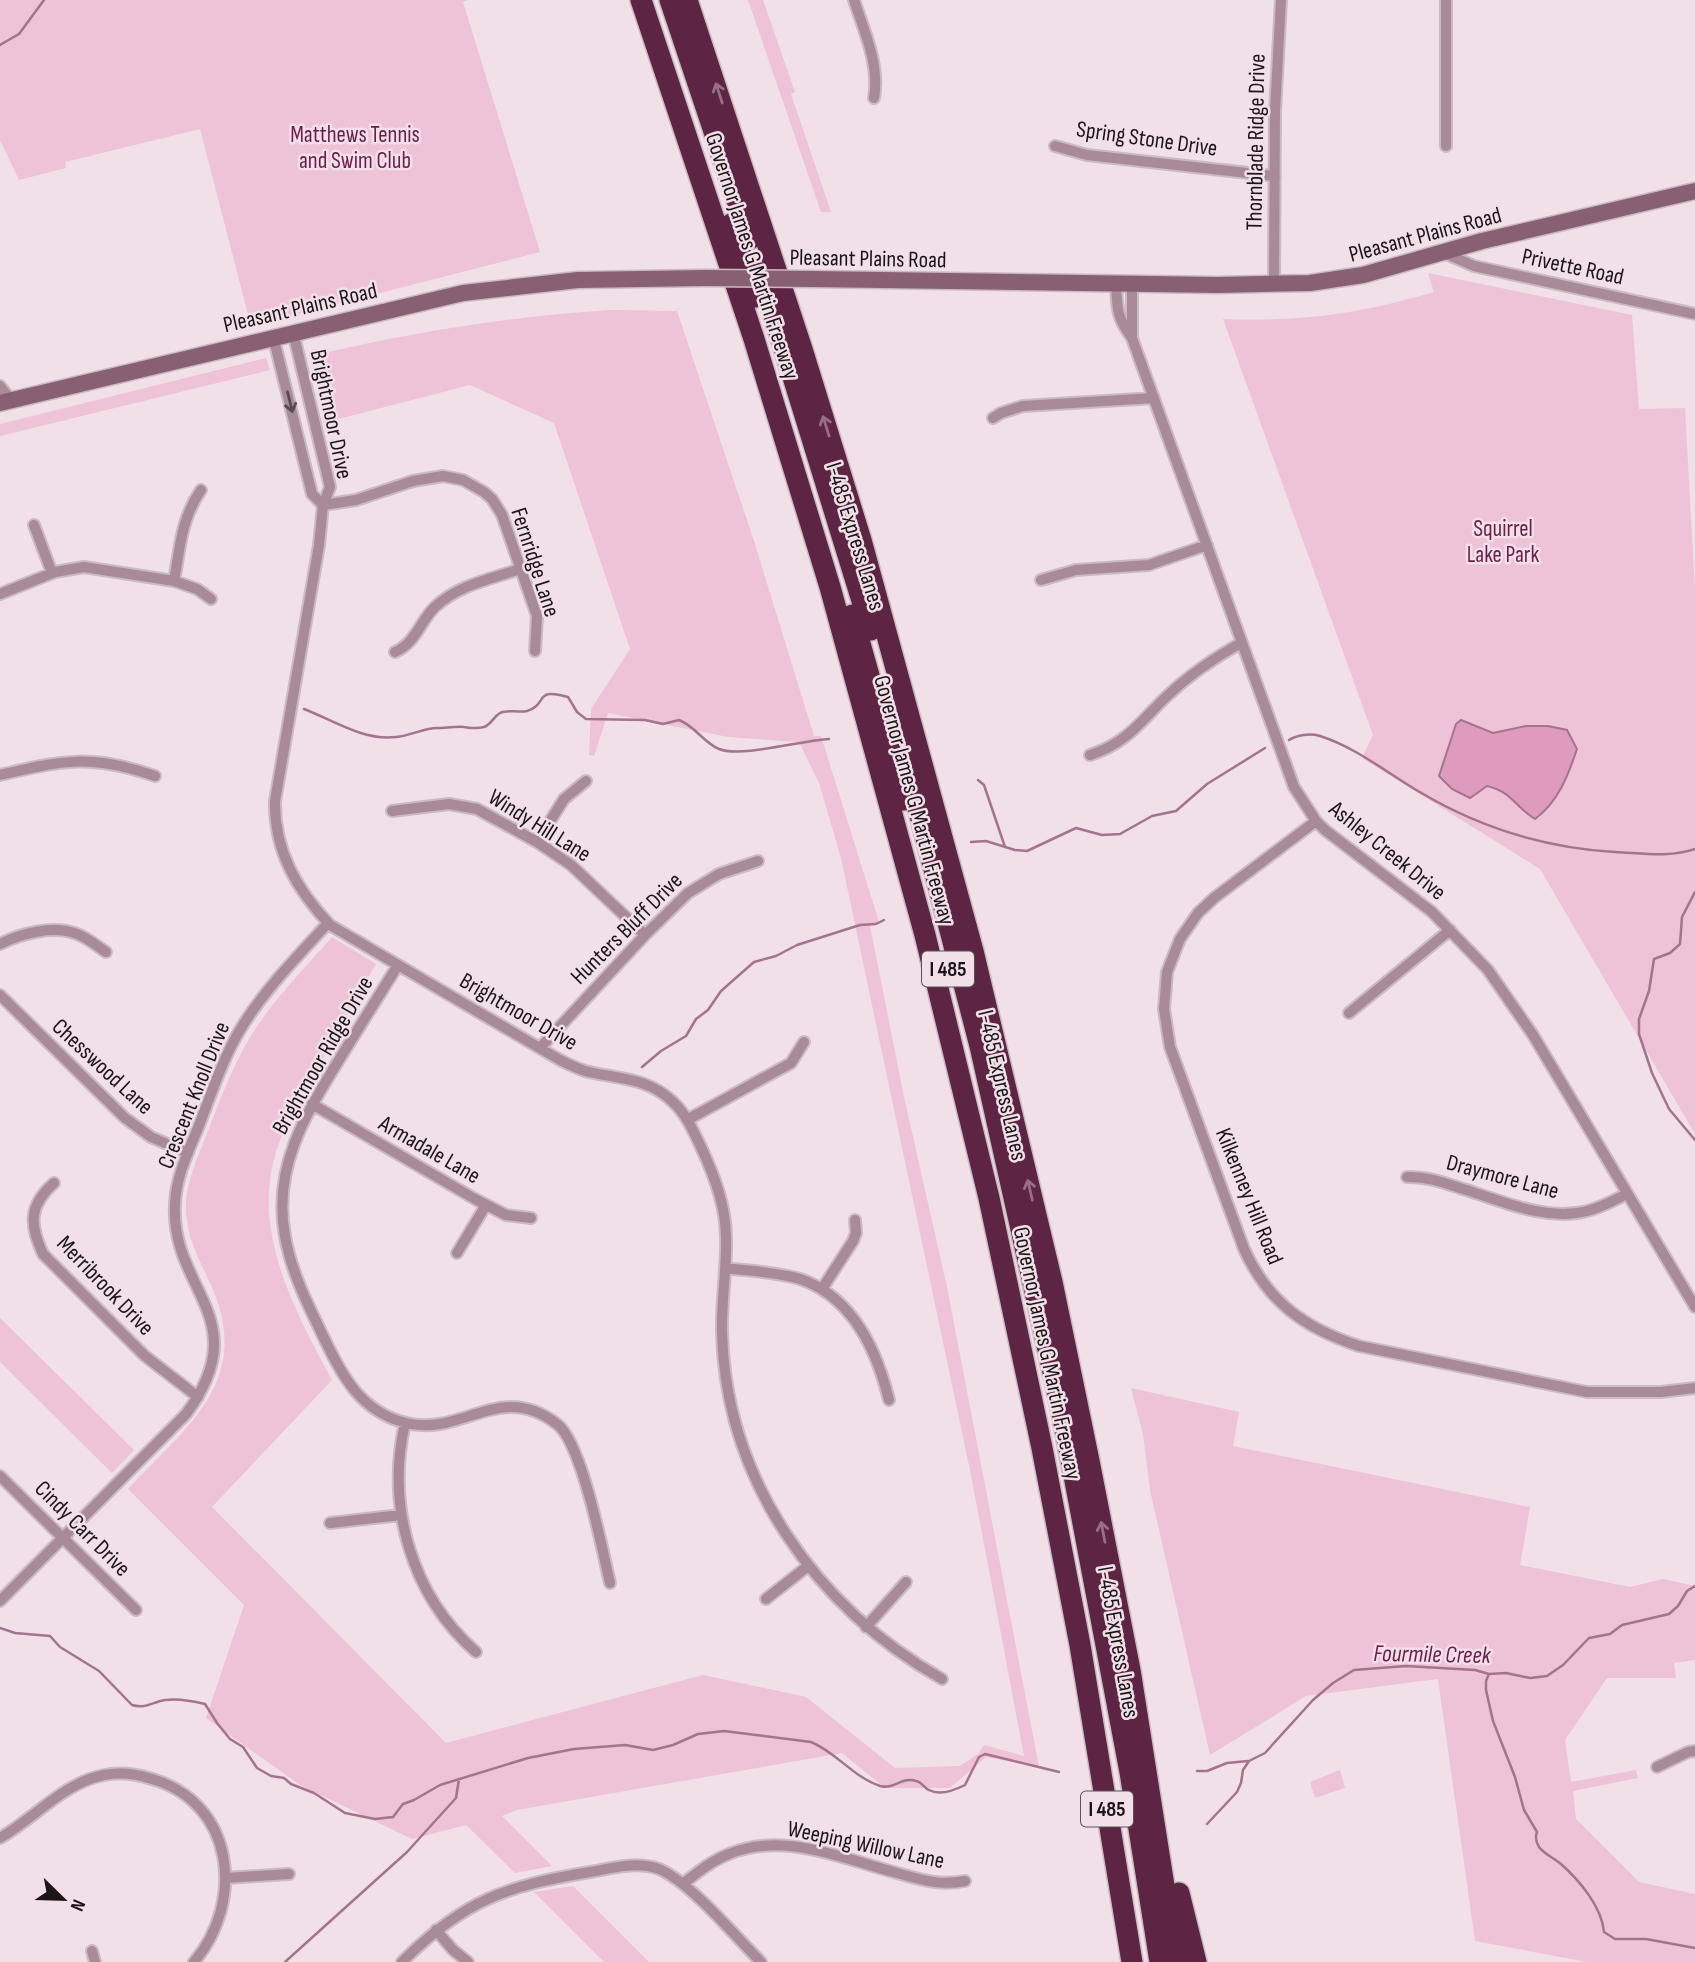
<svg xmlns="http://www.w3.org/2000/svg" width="1695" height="1962" viewBox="0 0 1695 1962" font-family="'Sofia Sans Condensed',sans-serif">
<rect width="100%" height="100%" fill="#f1e0e8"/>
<path fill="#eec2d7" d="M0 0H468L463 2 540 252 251 326 200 129 65 162 66 168 19 180 0 140Z
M748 0H763L795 92 791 94 831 212H821Z
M1428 273 1632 315 1639 409 1685 408 1695 590V1134L1540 869 1362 758 1373 735 1223 319C1300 322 1359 314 1434 292Z
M612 310 677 311 754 541 814 736H821L879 922 870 926 904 1097 947 1287 1039 1767 986 1757 950 1788H885L842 1753 517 1810 502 1816 552 1866 515 1873 466 1825 412 1839 300 1785 206 1718 244 1605 128 1489C184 1429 251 1383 214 1292 200 1259 185 1239 186 1202 187 1181 200 1151 208 1131 220 1100 232 1068 249 1039 271 1002 304 969 332 937L376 964C356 999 336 1035 316 1071 299 1101 281 1129 273 1163 255 1239 297 1315 332 1380L212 1507 446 1743 703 1675 806 1697 895 1768 960 1766 978 1754 984 1745 1024 1756 971 1475 841 858 819 783 799 742 728 737 608 713 594 756 589 755 591 709 630 649 554 423 470 385 323 423 315 355C413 332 511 316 612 310Z
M266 358 270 370 0 436V424Z
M0 1318 134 1450 112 1473 0 1362Z
M1131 1388 1239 1412 1233 1446 1530 1507 1520 1565 1630 1587 1663 1579 1695 1586V1660L1674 1663 1676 1678H1607L1565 1740 1571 1782 1636 1770 1638 1778 1573 1791 1576 1819 1639 1882 1695 1894V1962H1587L1475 1941 1438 1679 1306 1696 1210 1755 1150 1490 1143 1434Z
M1340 1770 1345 1788 1315 1798 1310 1782Z
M573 1886 649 1962H604L534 1892Z"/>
<path fill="#df9bbe" stroke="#a4738c" stroke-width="2" d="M1461 720 1493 733 1526 726H1548L1567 730 1577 749C1568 776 1558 802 1535 819 1514 806 1512 792 1487 786L1470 798 1452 789 1439 776 1456 724Z"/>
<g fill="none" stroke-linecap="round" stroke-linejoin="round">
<path stroke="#a4738c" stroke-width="2.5" d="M0 45 19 34 44 0
M304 709C333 720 363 741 396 737 410 736 424 728 437 728 444 728 459 726 464 727 472 728 476 729 484 727 492 724 493 717 500 713 508 709 518 713 527 711 549 704 533 687 568 697L577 712 586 719 645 720 663 724 679 720C695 726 704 743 719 749 741 758 803 740 829 739
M1289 740C1297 735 1310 733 1320 736 1355 747 1386 772 1418 791 1478 827 1546 848 1615 852 1641 853 1670 858 1695 849
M978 780 984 785 1005 847
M971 842 986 841 1015 850 1027 851 1076 828 1102 835 1120 834 1152 816 1176 811 1207 784 1265 748
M1695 892 1682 917 1680 944 1670 953 1654 959 1649 991 1639 1019V1034L1652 1073 1669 1109 1695 1140
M642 1067 661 1051 686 1036 696 1019 708 1010 721 991 754 962 776 956 797 945 860 925 876 924 884 920
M0 1628 15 1633 50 1636 60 1647 99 1671 132 1705C145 1709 153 1702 165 1700 178 1698 193 1701 205 1704L217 1723 230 1739 243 1747 257 1768 271 1776 284 1778 291 1784 314 1793 345 1813 375 1819 393 1817 403 1804 414 1800 440 1785 528 1758 574 1749 625 1745 653 1750 673 1745 698 1734 724 1731 811 1742C836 1752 853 1777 880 1786 893 1790 903 1776 916 1781 922 1782 924 1788 929 1790 940 1796 955 1790 965 1785L979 1757 985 1754 1059 1772
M1489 1674 1486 1681V1690L1493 1721 1515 1777 1524 1810 1537 1832C1535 1837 1536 1842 1539 1847 1543 1853 1555 1859 1561 1864 1579 1880 1602 1907 1604 1932L1615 1939H1646L1695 1948
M1197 1771H1207L1227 1763 1248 1761
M1207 1824 1237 1792 1241 1783 1243 1770 1249 1761 1265 1753 1313 1700 1333 1683 1354 1670 1406 1666 1475 1670 1489 1674 1506 1673 1530 1678 1547 1676 1563 1665 1589 1638 1610 1634 1622 1625 1669 1614 1678 1606 1687 1591 1695 1586
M285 1962 407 1852 456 1798 459 1779"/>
<g stroke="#cabbc3" stroke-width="14">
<path id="street" d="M854 0C864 31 880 65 874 98
M1446 0V146
M1055 146 1087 155 1275 176
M1444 253 1474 266 1695 314
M1116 284C1117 309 1117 318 1132 338V285
M1274 284 1275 111 1281 0
M273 336 312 494 323 505 330 487 293 332
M1132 338 1294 787 1316 821 1325 830 1432 912 1488 970 1533 1035 1695 1307
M0 386 11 400
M993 418 1001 413 1023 406 1154 398
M34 525 52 573
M1041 580 1076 570 1149 565 1207 545
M174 581C180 548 181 519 201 490
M0 594 55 572 84 567 174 581 197 589 211 599
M535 651 537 616 502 515 492 499 484 492 463 480 443 476 413 481 356 500 323 505 319 545 275 801C274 851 297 890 330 925L560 1060C568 1064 576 1068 585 1071 616 1079 648 1077 673 1102 686 1114 693 1130 701 1147 714 1175 726 1206 726 1238 727 1270 721 1301 722 1333 726 1481 817 1608 942 1679
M395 652C416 643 420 621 435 607 458 585 491 579 520 569
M1090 755C1127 743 1140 722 1166 697 1189 675 1214 658 1241 643
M0 775C64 760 91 754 155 776
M392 811 449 804 477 809 537 842 571 865 645 935
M1316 821 1214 898 1198 913 1180 939 1167 972 1164 1009 1170 1047 1244 1249C1268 1302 1304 1328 1359 1346L1587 1392H1661L1695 1388
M537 842 564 799 586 781
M0 944C22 933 54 925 77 934 88 938 97 946 106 952
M398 965C379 995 361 1025 342 1055 307 1112 272 1166 285 1236 291 1272 309 1307 325 1340 343 1378 362 1412 406 1423 463 1437 500 1380 557 1424 582 1443 602 1549 610 1583
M0 995 125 1118 151 1137 188 1153
M1349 1013 1450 930
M540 1048 645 935 688 893 719 874 758 861
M312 1104 475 1199 506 1215 531 1218
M687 1120 791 1063 804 1042
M1407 1177C1425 1176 1442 1182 1460 1188 1500 1200 1545 1222 1587 1211 1601 1208 1614 1200 1627 1194
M54 1183C29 1205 29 1224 43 1254L145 1356 198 1397
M457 1253 486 1205
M725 1268C750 1271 777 1272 800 1279 853 1297 877 1351 889 1400
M822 1289 853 1241 856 1233 855 1220
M405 1423C386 1506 411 1595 476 1652
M0 1476 136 1610
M330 1523 401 1515
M766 1599 808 1566
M0 1601 186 1414C257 1318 170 1290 175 1204 176 1177 188 1152 198 1128 211 1095 222 1060 240 1030 264 990 297 957 328 923
M866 1627 906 1582
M1657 1767 1688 1752 1695 1751
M0 1838C35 1818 63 1783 104 1775 120 1772 137 1774 152 1779 235 1803 245 1902 194 1962
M226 1878 289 1874
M684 1883C698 1872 713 1860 729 1854 783 1831 844 1859 897 1873 922 1880 939 1886 965 1881
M436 1930 453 1950 468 1962
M92 1951 95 1962
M402 1962C464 1900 506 1886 590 1872 613 1868 636 1861 659 1869 690 1882 735 1936 761 1962"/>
</g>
<g stroke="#cabbc3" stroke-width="19">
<path id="secondary" d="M813 279 1218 285 1310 283 1363 275 1482 241 1695 191
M0 403 463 293 578 280 705 278"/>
</g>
<g stroke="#cabbc3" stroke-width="24">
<path id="highway" d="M641 0 754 339 830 587 925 935 989 1198 1042 1448 1080 1645 1132 1962
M670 0 750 239
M687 0 802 349 861 540 973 951 1052 1282 1089 1461 1130 1670 1176 1962
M731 224 755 297
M761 273 871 630
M852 615 904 800
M910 776 980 1046 1062 1412 1130 1772 1160 1962
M1179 1893 1196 1962"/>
</g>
<use href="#street" stroke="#a98a99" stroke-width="10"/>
<use href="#secondary" stroke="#895f74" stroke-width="16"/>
<use href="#highway" stroke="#5d2444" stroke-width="21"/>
<g stroke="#cabbc3" stroke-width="19" stroke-linecap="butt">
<path id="secondary-bridge" d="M705 278 813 279"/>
</g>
<use href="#secondary-bridge" stroke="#895f74" stroke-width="16"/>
</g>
<defs><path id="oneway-shaft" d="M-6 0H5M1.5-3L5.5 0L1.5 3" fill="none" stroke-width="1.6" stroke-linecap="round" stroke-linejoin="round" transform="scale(1.75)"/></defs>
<g stroke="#986f86">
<use href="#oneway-shaft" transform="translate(719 93) rotate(-108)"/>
<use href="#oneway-shaft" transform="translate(826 426) rotate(-107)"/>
<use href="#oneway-shaft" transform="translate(1030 1190) rotate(-103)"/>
<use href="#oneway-shaft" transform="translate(1103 1532) rotate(-101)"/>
</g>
<use stroke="#5b4a52" href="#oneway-shaft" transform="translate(290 402) rotate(76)"/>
<g text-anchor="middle" stroke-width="5" stroke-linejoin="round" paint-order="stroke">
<g fill="#f1e0e8" stroke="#5b5256" stroke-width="2">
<rect x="922" y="951.5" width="52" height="35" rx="5"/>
<rect x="1081" y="1791.5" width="52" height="35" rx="5"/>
</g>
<g font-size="21" font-weight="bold" fill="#1b1518">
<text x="948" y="976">I 485</text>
<text x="1107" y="1816">I 485</text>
</g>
<g font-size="23" fill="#6b1c4c" stroke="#f1e0e8">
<text x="355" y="142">Matthews Tennis<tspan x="355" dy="26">and Swim Club</tspan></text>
<text x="1503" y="536">Squirrel<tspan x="1503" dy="26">Lake Park</tspan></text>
</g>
<g font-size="23" fill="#1b1518" stroke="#f1e0e8">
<text transform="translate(1147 138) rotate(8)" y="8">Spring Stone Drive</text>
<text transform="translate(1255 142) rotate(-89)" y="8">Thornblade Ridge Drive</text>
<text transform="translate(1425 234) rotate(-15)" y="8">Pleasant Plains Road</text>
<text transform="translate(753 256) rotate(72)" y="8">Governor James G Martin Freeway</text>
<text transform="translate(868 258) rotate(1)" y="8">Pleasant Plains Road</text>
<text transform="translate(1573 266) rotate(12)" y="8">Privette Road</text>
<text transform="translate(300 307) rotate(-13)" y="8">Pleasant Plains Road</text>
<text transform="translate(332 414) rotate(78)" y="8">Brightmoor Drive</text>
<text transform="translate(856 536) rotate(73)" y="8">I-485 Express Lanes</text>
<text transform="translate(536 562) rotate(72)" y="8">Fernridge Lane</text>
<text transform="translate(915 800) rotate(75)" y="8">Governor James G Martin Freeway</text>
<text transform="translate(540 825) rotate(32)" y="8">Windy Hill Lane</text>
<text transform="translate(1388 850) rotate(39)" y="8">Ashley Creek Drive</text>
<text transform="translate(626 928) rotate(-45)" y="8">Hunters Bluff Drive</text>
<text transform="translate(519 1011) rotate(30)" y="8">Brightmoor Drive</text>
<text transform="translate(322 1055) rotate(-60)" y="8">Brightmoor Ridge Drive</text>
<text transform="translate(103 1066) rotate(43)" y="8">Chesswood Lane</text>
<text transform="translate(1003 1085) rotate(77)" y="8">I-485 Express Lanes</text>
<text transform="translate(193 1095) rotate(-68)" y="8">Crescent Knoll Drive</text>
<text transform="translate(430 1149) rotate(30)" y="8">Armadale Lane</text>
<text transform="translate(1503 1176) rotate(15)" y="8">Draymore Lane</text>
<text transform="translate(1250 1196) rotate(68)" y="8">Kilkenney Hill Road</text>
<text transform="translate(106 1285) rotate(46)" y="8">Merribrook Drive</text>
<text transform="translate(1048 1353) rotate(78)" y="8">Governor James G Martin Freeway</text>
<text transform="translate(83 1528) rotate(45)" y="8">Cindy Carr Drive</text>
<text transform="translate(1119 1642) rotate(80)" y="8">I-485 Express Lanes</text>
<text transform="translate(866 1844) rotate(12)" y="8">Weeping Willow Lane</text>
</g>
<g font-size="24" font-style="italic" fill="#6c1d4c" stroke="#f1e0e8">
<text transform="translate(1432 1654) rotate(1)" y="8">Fourmile Creek</text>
</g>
</g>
<g transform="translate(63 1899) rotate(113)" stroke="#f1e0e8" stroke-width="5" paint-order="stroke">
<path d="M0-5L12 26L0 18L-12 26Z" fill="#1b1518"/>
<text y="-10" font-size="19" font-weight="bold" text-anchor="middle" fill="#1b1518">N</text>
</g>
</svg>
